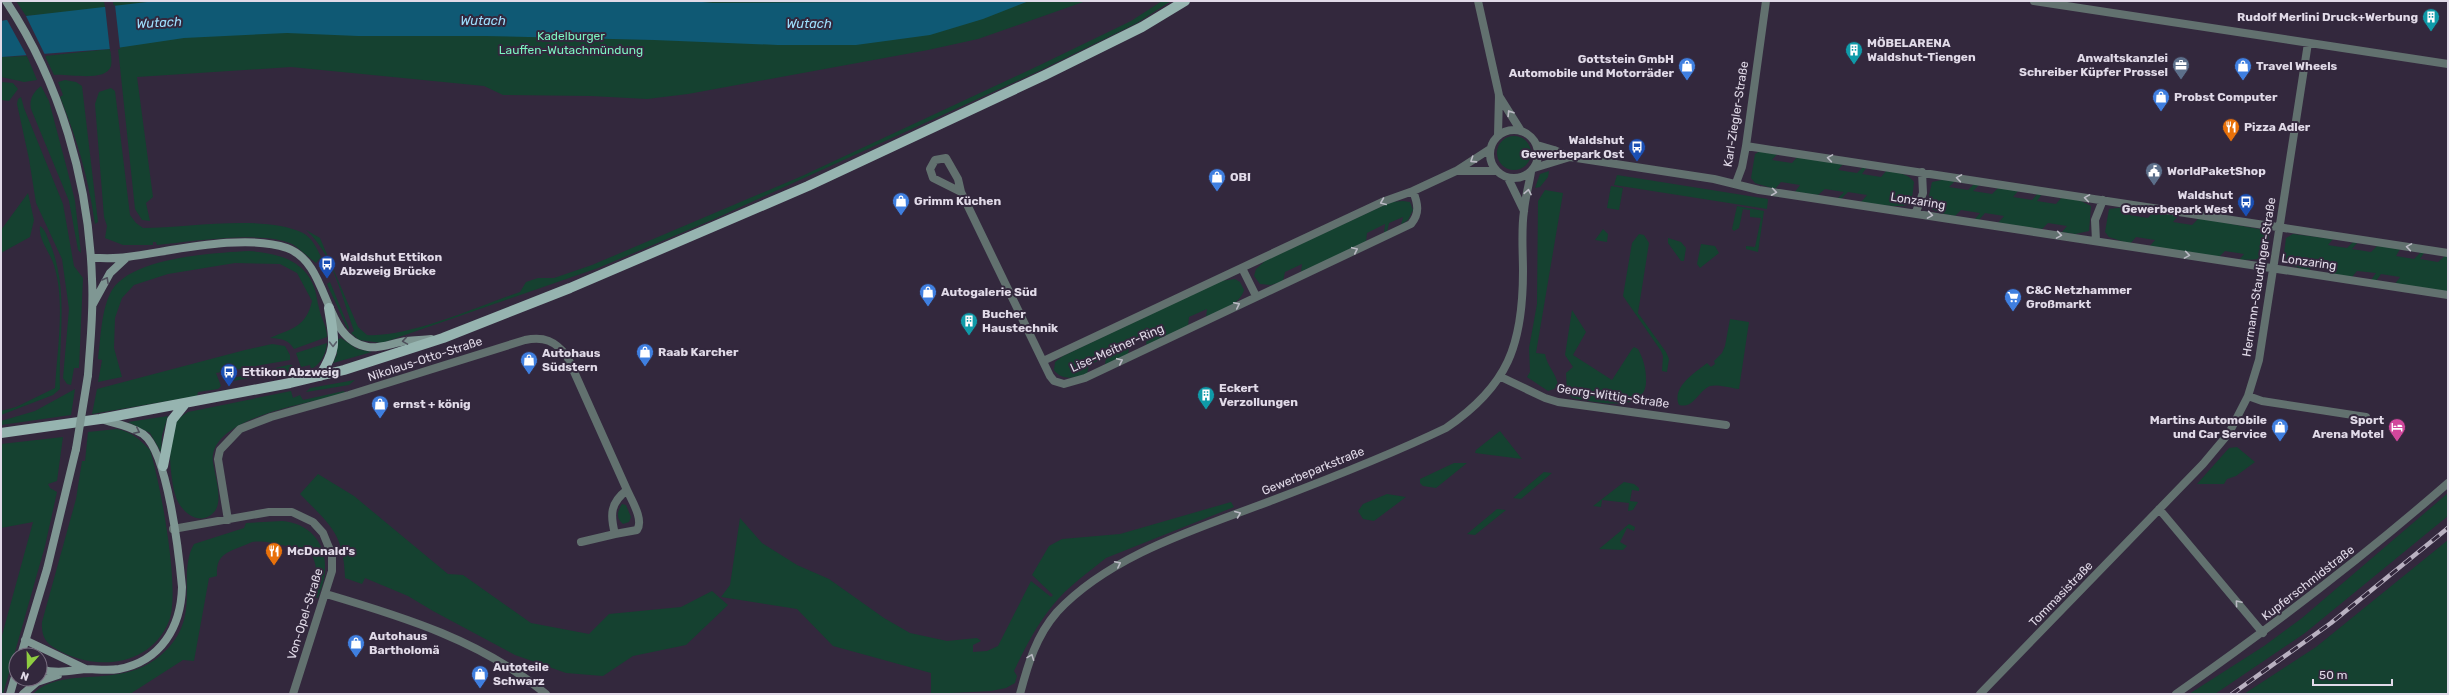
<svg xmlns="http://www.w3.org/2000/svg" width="2449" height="695" viewBox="0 0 2449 695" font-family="Rubik,sans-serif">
<rect width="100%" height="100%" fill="#33283d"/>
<path fill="#154130" d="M16 1H104L105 8 26 16Z
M113 1H1086L978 39 928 50 688 94 647 99 591 96 503 95 484 86 291 67 137 77 153 197 146 203 150 221 142 220 135 209Z
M1162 1H1171L1137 23 1041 70 712 220 598 268 382 343 359 340 351 333 354 331C342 298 333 254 306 230L320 238 358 327 367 335C408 338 479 306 520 292L526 282 538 278H554L592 265 802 176 1040 65 1131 21Z
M110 49C111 54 112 61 111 66 106 83 66 73 54 75L45 56Z
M27 56 37 80 24 82 1 77V57Z
M65 80 76 82 82 86 98 222 95 224C88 176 78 142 60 97L63 95 58 82Z
M1 82 13 83 18 89 9 101 1 100Z
M41 86 49 101 67 169 75 201 81 253 78 250 69 201 31 109C29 100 33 92 41 86Z
M111 88 115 91 130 215 136 223 143 228C188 228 263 214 303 233 312 238 317 248 321 257L316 263C308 257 300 249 292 244 264 230 190 242 157 245L156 242H153V245H123L105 238 107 226 104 217 95 104 99 92Z
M21 97 24 108 63 204 74 266 83 278 79 368H74L71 385 67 384 63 378 69 309 62 259 36 203 29 159 17 104 18 99Z
M1497 153a17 17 0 1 1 34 0a17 17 0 1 1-34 0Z
M1760 151 1778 153 1772 160 1792 163 1798 156 1843 164 1838 170 1857 173 1863 167H1867L1862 174 1881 177 1887 170C1896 172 1909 174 1914 182 1913 188 1913 198 1910 203 1905 210 1870 203 1861 202L1867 195 1848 192 1841 199 1838 198 1844 192 1825 189 1818 195 1795 192 1800 185 1781 182 1775 189 1755 183 1751 178 1755 154Z
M1549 171 1548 177 1540 187 1535 188 1540 174Z
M1617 175 1768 199 1767 209 1614 185Z
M1942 180 1955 181 1949 187 1968 190 1974 184 1979 185 1973 191 1992 194 1999 187 2019 190 2013 197 2032 200 2038 193 2042 194 2037 201 2056 204 2062 197 2079 200 2091 206 2089 231 2075 234 2062 232 2067 226 2048 223 2042 229 1998 223 2004 216 1985 213 1979 220 1975 219 1980 213 1961 210 1955 216C1945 214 1934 212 1927 205L1932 182Z
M1611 186 1623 188 1619 210 1607 208Z
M1545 190 1563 193 1536 353 1545 354C1547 366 1556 373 1558 385L1554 389 1548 391 1527 377 1530 372 1529 348 1537 304 1538 201Z
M28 193 34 220 30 237 1 253V230Z
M1403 201 1410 202 1413 210 1408 220 1401 225 1403 217 1389 223 1387 232 1384 233 1385 224 1367 233 1366 242 1301 272 1302 264 1285 272 1283 281 1271 285 1260 284 1254 276 1256 269 1266 260 1391 202Z
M1737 206 1764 211 1758 252 1746 249V246L1755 247 1761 218 1750 217V210L1743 209 1739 228 1734 231 1732 229Z
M2125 207 2135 208 2129 215 2148 218 2154 211 2179 215 2173 222 2192 225 2199 218 2264 230 2269 235 2266 259 2239 260 2244 254 2225 251 2219 257 2149 247 2155 240 2136 237 2130 244 2109 237 2105 232 2109 209Z
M40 226C45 229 47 236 49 241 70 289 58 339 60 389L53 395 1 415V411L16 407 55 388C57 351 65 304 55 269 52 254 38 241 40 226Z
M1603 229 1608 234 1607 242 1595 240Z
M1639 234 1644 235 1649 243 1638 313 1666 352 1669 359 1667 372 1662 371 1663 356 1661 351 1623 296 1632 243Z
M2293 234 2333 239 2328 245 2347 248 2353 242 2357 243 2352 249 2371 252 2377 246 2400 249 2396 256 2414 259 2421 252 2424 253 2420 259 2438 262 2445 256H2448V292L2395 284 2400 277 2381 274 2376 281 2371 280 2376 273 2357 271 2352 277 2327 274 2333 267 2314 265 2308 271 2283 262 2286 238Z
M1668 238 1681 242 1686 248 1684 261H1681L1668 243Z
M1701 244 1715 246 1719 253 1700 268 1697 264Z
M249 251C277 253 306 260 315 290 317 296 317 302 319 308 321 319 327 326 327 337L294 349C288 339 282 339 270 338 293 328 306 327 312 301L297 273 280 264 235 263 168 274 134 285 122 298 115 318 114 348 122 377 98 382 102 360 98 359C101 337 101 309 112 290 133 257 213 253 249 251Z
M1235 279 1240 282 1244 290C1240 305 1219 311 1206 318L1207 309 1189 317 1188 326 1146 346 1147 337 1130 345 1128 354 1105 365 1106 357 1089 365 1087 374C1075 378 1062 381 1054 370L1055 362 1063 356 1220 281Z
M330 282 349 328 348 330 327 284Z
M1572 310 1586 332 1573 355 1612 380 1632 349 1634 347 1638 349C1643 358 1646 368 1646 379 1648 415 1595 402 1572 398L1567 392 1566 373 1573 367 1565 355Z
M1730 319 1749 322 1739 389C1731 388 1718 384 1710 386 1698 391 1694 409 1679 405 1671 387 1696 372 1707 363L1711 367 1715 364 1714 361 1722 353 1725 346Z
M341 338 357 349 372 352 333 363 337 354V340Z
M327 343C326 354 321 364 311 369L310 365 301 367 296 353Z
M272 344 285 346 290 355V360L216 373 221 386 218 389 198 392 197 396 92 414 97 389 245 350Z
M288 365H292L295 374 279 378 265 375 233 381V378Z
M355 380 349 385 306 392 310 388Z
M75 389 71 415 1 425V421L35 411Z
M291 391 293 398 300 395 303 400 344 391 346 394C314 402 206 417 213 463 215 475 223 500 215 511 200 529 179 511 175 494 170 476 166 435 178 420 180 417 185 414 188 412Z
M168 416 162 435 161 452 150 433 128 422Z
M117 429C132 432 139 439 150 450 160 482 181 591 169 621 152 663 104 671 66 654 49 646 41 641 42 622L76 499 82 461H85L88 432Z
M1500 431 1522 459 1475 453 1476 450Z
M63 437 57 481 48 484 50 488 57 492 45 546 3 694H1V639L33 522 1 528V444Z
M2237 447 2255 462 2236 476 2227 479 2224 484H2197L2229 448Z
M1454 463H1467L1436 488 1423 486 1420 483V479Z
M1544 472 1552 473 1521 499 1513 498Z
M318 474 354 496 448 574 463 575 531 623 589 634 609 614 681 607 712 591 728 605 686 645 633 656 603 676 566 673 515 655 433 611 408 596 365 578 362 584 345 578C344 533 329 524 300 494Z
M1624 482 1634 484 1639 488V491L1632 490 1630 501 1638 502 1633 510 1628 511 1629 503 1602 500 1601 507 1593 506Z
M2448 493V516L2305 633 2215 694H2189L2264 646 2302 618Z
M1387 494 1406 497 1374 521 1363 519 1358 511 1363 504Z
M1231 502 1234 507 1106 558C1089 572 1067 587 1053 605 1037 624 1025 648 1014 671L1017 676 1015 683 1006 688 991 691 931 694V673L833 646 797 609 721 597 730 585 740 518 762 543 797 565 829 579 884 618 910 633 947 641 977 638 981 641 973 645V652L987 651 998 646 1031 581 1051 597 1053 595 1032 575 1049 546 1062 539 1120 534Z
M622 504 626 505 631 517 629 522 623 524C616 518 617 512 622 504Z
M1497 509 1506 510 1475 535 1467 534Z
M282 521C309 523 327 543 325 571 325 580 321 589 318 598L312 596C316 581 319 570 312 555 298 549 267 539 252 542 247 544 241 547 235 549 221 555 216 560 217 576L209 578 194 661 183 660 130 694H33C66 662 128 695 170 646 200 612 177 574 194 544L244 528 246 523Z
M1629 524 1635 527 1634 531 1627 528 1620 542 1627 546 1623 550 1599 549Z
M2448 540V694H2244L2316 647Z"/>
<path fill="#0f5974" d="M156 1H691L713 3 1029 1 983 19 930 35 856 45H778L654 40 485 36H358L287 33 184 38 110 49 1 57V21L26 16Z"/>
<path fill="#33283d" d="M115 5 120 49 110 51 105 6Z
M24 14 26 16 46 57 28 58 6 18Z"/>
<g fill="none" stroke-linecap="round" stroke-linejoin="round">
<path stroke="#62716f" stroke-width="8" d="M1478 1 1499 95 1498 135
M2034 1 2448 64
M2308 43 2259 360 2248 396 2262 401 2366 417
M1499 96 1521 131
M1490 154a24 24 0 1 1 48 0a24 24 0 1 1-48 0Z
M1537 145 1554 150 1570 157 1714 179 1759 190 2448 295
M1746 146 2448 253
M1534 168 1570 157
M1457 171H1496
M1508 178 1524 211
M1736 183 1742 167 1746 146 1766 1
M1413 191 1456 171 1490 149
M961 192 933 178 930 169 935 160 946 158 958 179 961 192 1050 376 1054 381 1064 384 1085 378 1411 224C1420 213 1418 204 1413 191L1382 202 1043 361
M1916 212 1923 193 1922 172
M2096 241 2095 220 2103 200
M1242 268 1256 296
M1501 377 1545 398 1558 402 1726 425
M2159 509 2263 633
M228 520 218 459 220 450 240 429 271 417 349 395 525 340C544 336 555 341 567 356L627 490C610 503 610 515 615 534L637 530C644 520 632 501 627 490
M173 529 269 512H292L313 522 323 533 332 555V571L293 694
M581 542 615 534
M326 594C404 617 482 641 546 694
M1020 694C1028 664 1036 636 1057 612 1111 554 1200 528 1273 500 1331 478 1390 455 1446 428 1508 386 1523 345 1523 271 1523 252 1521 230 1524 211 1525 198 1529 185 1531 172
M1980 694 2203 464 2229 433 2248 396
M2176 694C2270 628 2361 559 2448 483"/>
<path stroke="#7f9793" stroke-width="8" d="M6 1C60 82 89 182 92 279 94 311 90 343 88 375
M91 258C103 258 116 259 127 257 173 251 244 233 287 248 331 264 322 340 368 347 380 349 395 342 407 341 415 340 423 340 431 339
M93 304 110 273 126 258
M25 640 86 669
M21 655 47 569 76 449
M40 669C57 674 68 671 85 669 96 669 107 671 119 669 161 661 181 627 182 587 179 555 168 452 143 434 131 426 114 423 100 419
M10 694 16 673
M23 694 37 682 58 675"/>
<path stroke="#96b4b0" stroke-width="10" d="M320 376C338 347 334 341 329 308
M1 433 100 419 290 383 344 370 443 338 570 288 808 186 1045 75 1142 27 1185 1
M163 466 172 420 184 405"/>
<g stroke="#b9b1c1" stroke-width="4.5">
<path id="rail" d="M2232 694 2331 623 2448 528"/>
</g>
<use href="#rail" stroke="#33283d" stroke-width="3" stroke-dasharray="9" stroke-linecap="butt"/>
<path stroke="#7f9793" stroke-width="8" d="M76 449 88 375"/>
</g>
<defs><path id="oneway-chevron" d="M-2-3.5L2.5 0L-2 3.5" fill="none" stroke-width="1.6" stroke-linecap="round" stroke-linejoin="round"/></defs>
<g stroke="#bbbac4">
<use href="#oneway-chevron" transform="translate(1510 113) rotate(-122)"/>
<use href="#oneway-chevron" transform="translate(1830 158) rotate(-171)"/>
<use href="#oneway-chevron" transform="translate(1473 160) rotate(147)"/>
<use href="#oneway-chevron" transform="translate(1959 178) rotate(-171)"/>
<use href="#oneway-chevron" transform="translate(1528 192) rotate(-79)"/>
<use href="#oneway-chevron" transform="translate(1774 192) rotate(8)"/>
<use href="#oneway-chevron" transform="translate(2087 198) rotate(-171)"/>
<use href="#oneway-chevron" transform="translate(1383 202) rotate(158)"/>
<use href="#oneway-chevron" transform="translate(1930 215) rotate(9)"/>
<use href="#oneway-chevron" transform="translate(2059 235) rotate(9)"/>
<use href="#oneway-chevron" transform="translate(2409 247) rotate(-171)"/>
<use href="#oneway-chevron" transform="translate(1355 250) rotate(-25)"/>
<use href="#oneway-chevron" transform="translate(2187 255) rotate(9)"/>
<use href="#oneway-chevron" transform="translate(1237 305) rotate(-26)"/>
<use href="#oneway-chevron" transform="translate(1120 361) rotate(-25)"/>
<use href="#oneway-chevron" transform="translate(1238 514) rotate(-22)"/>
<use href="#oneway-chevron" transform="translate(1118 564) rotate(-27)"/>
<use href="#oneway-chevron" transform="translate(2238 603) rotate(-130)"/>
<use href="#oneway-chevron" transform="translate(1031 657) rotate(-69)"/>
</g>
<g stroke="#4e4f5b">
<use href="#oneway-chevron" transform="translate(106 280) rotate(-61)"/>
<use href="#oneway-chevron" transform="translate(405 341) rotate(171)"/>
<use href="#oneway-chevron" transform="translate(137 431) rotate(26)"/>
</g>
<use stroke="#5b606b" href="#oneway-chevron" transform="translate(333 344) rotate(89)"/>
<defs>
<g id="building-pin" transform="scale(0.9)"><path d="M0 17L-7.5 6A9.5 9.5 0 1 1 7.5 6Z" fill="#0f9aa8" stroke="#33283d"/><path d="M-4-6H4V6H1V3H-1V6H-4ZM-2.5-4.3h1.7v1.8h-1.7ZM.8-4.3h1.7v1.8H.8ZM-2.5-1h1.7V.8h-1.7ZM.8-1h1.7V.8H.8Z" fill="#fff"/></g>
<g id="office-pin" transform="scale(0.9)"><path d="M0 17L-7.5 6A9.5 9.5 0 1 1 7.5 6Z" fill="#5c6f8a" stroke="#33283d"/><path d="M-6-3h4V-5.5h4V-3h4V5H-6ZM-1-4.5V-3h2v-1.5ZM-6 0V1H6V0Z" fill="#fff"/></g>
<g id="shop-pin" transform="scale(0.9)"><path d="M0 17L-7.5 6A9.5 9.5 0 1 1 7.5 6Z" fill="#3f7fe0" stroke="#33283d"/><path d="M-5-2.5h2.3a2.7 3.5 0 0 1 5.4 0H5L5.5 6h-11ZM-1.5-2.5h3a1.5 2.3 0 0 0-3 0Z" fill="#fff"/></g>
<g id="restaurant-pin" transform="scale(0.9)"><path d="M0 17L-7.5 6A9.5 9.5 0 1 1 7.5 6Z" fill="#e8710a" stroke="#33283d"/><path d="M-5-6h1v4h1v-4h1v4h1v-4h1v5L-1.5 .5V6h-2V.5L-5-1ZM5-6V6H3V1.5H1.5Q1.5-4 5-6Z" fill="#fff"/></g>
<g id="bus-pin" transform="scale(0.9)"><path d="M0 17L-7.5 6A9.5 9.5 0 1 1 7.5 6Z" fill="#1a4fb4" stroke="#33283d"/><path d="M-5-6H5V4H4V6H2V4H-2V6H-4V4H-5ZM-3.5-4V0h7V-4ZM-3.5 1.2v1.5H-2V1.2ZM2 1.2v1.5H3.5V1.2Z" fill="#fff"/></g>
<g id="civic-pin" transform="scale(0.9)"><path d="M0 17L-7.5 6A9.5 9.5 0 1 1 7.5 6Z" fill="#5c6f8a" stroke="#33283d"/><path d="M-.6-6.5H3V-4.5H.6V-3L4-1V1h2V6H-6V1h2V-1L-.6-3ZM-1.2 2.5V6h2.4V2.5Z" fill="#fff"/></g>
<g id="supermarket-pin" transform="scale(0.9)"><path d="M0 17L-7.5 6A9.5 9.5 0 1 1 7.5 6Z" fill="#3f7fe0" stroke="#33283d"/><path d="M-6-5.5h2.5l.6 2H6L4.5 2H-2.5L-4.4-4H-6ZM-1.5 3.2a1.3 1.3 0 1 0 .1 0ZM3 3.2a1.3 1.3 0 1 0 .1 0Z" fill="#fff"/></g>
<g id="hotel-pin" transform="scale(0.9)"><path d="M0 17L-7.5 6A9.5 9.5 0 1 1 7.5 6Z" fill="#d1479c" stroke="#33283d"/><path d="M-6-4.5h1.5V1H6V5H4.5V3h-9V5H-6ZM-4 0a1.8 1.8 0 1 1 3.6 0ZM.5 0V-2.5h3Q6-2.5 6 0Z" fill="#fff"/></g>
</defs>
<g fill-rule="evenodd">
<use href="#building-pin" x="2431" y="17"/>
<use href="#building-pin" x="1854" y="50"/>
<use href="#office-pin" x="2181" y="65"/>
<use href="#shop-pin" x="1687" y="66"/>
<use href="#shop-pin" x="2243" y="66"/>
<use href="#shop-pin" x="2161" y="97"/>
<use href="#restaurant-pin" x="2231" y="127"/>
<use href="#bus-pin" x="1637" y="147"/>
<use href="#civic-pin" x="2154" y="171"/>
<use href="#shop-pin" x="1217" y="177"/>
<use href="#shop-pin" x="901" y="201"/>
<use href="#bus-pin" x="2246" y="202"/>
<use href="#bus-pin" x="327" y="264"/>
<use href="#shop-pin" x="928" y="292"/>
<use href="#supermarket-pin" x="2013" y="297"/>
<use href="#building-pin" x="969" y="321"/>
<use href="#shop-pin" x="645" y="352"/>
<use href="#shop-pin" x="529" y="360"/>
<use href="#bus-pin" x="229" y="372"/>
<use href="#building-pin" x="1206" y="395"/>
<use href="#shop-pin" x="380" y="404"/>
<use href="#shop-pin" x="2280" y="427"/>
<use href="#hotel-pin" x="2397" y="427"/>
<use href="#restaurant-pin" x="274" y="551"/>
<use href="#shop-pin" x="356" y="643"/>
<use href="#shop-pin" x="480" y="674"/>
</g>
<g text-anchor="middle" stroke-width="4" stroke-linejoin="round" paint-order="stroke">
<g font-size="12" font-weight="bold" fill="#e1dae8" stroke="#33283d" text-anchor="start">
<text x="2418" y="21" text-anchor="end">Rudolf Merlini Druck+Werbung</text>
<text x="1867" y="47">MÖBELARENA<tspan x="1867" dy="14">Waldshut-Tiengen</tspan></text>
<text x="2168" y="62" text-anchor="end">Anwaltskanzlei<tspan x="2168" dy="14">Schreiber Küpfer Prossel</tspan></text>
<text x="1674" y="63" text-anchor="end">Gottstein GmbH<tspan x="1674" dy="14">Automobile und Motorräder</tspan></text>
<text x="2256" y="70">Travel Wheels</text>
<text x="2174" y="101">Probst Computer</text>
<text x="2244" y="131">Pizza Adler</text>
<text x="1624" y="144" text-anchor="end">Waldshut<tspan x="1624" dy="14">Gewerbepark Ost</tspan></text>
<text x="2167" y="175">WorldPaketShop</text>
<text x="1230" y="181">OBI</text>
<text x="2233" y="199" text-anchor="end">Waldshut<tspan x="2233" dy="14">Gewerbepark West</tspan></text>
<text x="914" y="205">Grimm Küchen</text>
<text x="340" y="261">Waldshut Ettikon<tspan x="340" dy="14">Abzweig Brücke</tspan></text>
<text x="2026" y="294">C&amp;C Netzhammer<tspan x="2026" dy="14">Großmarkt</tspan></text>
<text x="941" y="296">Autogalerie Süd</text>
<text x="982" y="318">Bucher<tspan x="982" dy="14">Haustechnik</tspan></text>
<text x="658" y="356">Raab Karcher</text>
<text x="542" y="357">Autohaus<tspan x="542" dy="14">Südstern</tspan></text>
<text x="242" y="376">Ettikon Abzweig</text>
<text x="1219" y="392">Eckert<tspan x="1219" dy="14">Verzollungen</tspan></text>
<text x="393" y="408">ernst + könig</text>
<text x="2267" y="424" text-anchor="end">Martins Automobile<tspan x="2267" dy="14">und Car Service</tspan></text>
<text x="2384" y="424" text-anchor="end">Sport<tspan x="2384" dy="14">Arena Motel</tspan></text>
<text x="287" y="555">McDonald's</text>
<text x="369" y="640">Autohaus<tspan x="369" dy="14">Bartholomä</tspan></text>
<text x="493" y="671">Autoteile<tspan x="493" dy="14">Schwarz</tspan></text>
</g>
<g font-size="12" fill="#7df4c2" stroke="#33283d">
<text x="571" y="40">Kadelburger<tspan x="571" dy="14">Lauffen-Wutachmündung</tspan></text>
</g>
<g font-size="12" fill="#e1dae8" stroke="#33283d">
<text transform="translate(1736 114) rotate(-81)" y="4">Karl-Ziegler-Straße</text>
<text transform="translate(1918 201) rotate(9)" y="4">Lonzaring</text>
<text transform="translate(2309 262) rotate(8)" y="4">Lonzaring</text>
<text transform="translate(2259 277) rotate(-81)" y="4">Hermann-Staudinger-Straße</text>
<text transform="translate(1117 348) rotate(-24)" y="4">Lise-Meitner-Ring</text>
<text transform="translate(425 359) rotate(-18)" y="4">Nikolaus-Otto-Straße</text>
<text transform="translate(1613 396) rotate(8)" y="4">Georg-Wittig-Straße</text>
<text transform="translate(1313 471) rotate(-22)" y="4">Gewerbeparkstraße</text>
<text transform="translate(2308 583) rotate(-38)" y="4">Kupferschmidstraße</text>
<text transform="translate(2061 594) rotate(-46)" y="4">Tommasistraße</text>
<text transform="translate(305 614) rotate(-73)" y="4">Von-Opel-Straße</text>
</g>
<g font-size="13" font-style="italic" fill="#9edffe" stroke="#33283d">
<text x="483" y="25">Wutach</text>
<text transform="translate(159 22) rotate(-3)" y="5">Wutach</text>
<text x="809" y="28">Wutach</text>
</g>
</g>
<rect width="2449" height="695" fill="none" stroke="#e1dae8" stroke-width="4"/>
<g transform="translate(28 667) rotate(200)"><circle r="19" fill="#33283d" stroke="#796f81"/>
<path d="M0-3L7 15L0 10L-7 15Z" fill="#8fcd41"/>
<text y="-6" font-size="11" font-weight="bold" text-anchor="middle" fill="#e1dae8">N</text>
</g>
<path d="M2313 679v6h79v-6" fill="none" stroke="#e1dae8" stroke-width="2"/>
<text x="2319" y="679" font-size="12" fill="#e1dae8" stroke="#33283d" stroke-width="3" paint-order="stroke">50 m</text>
</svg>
